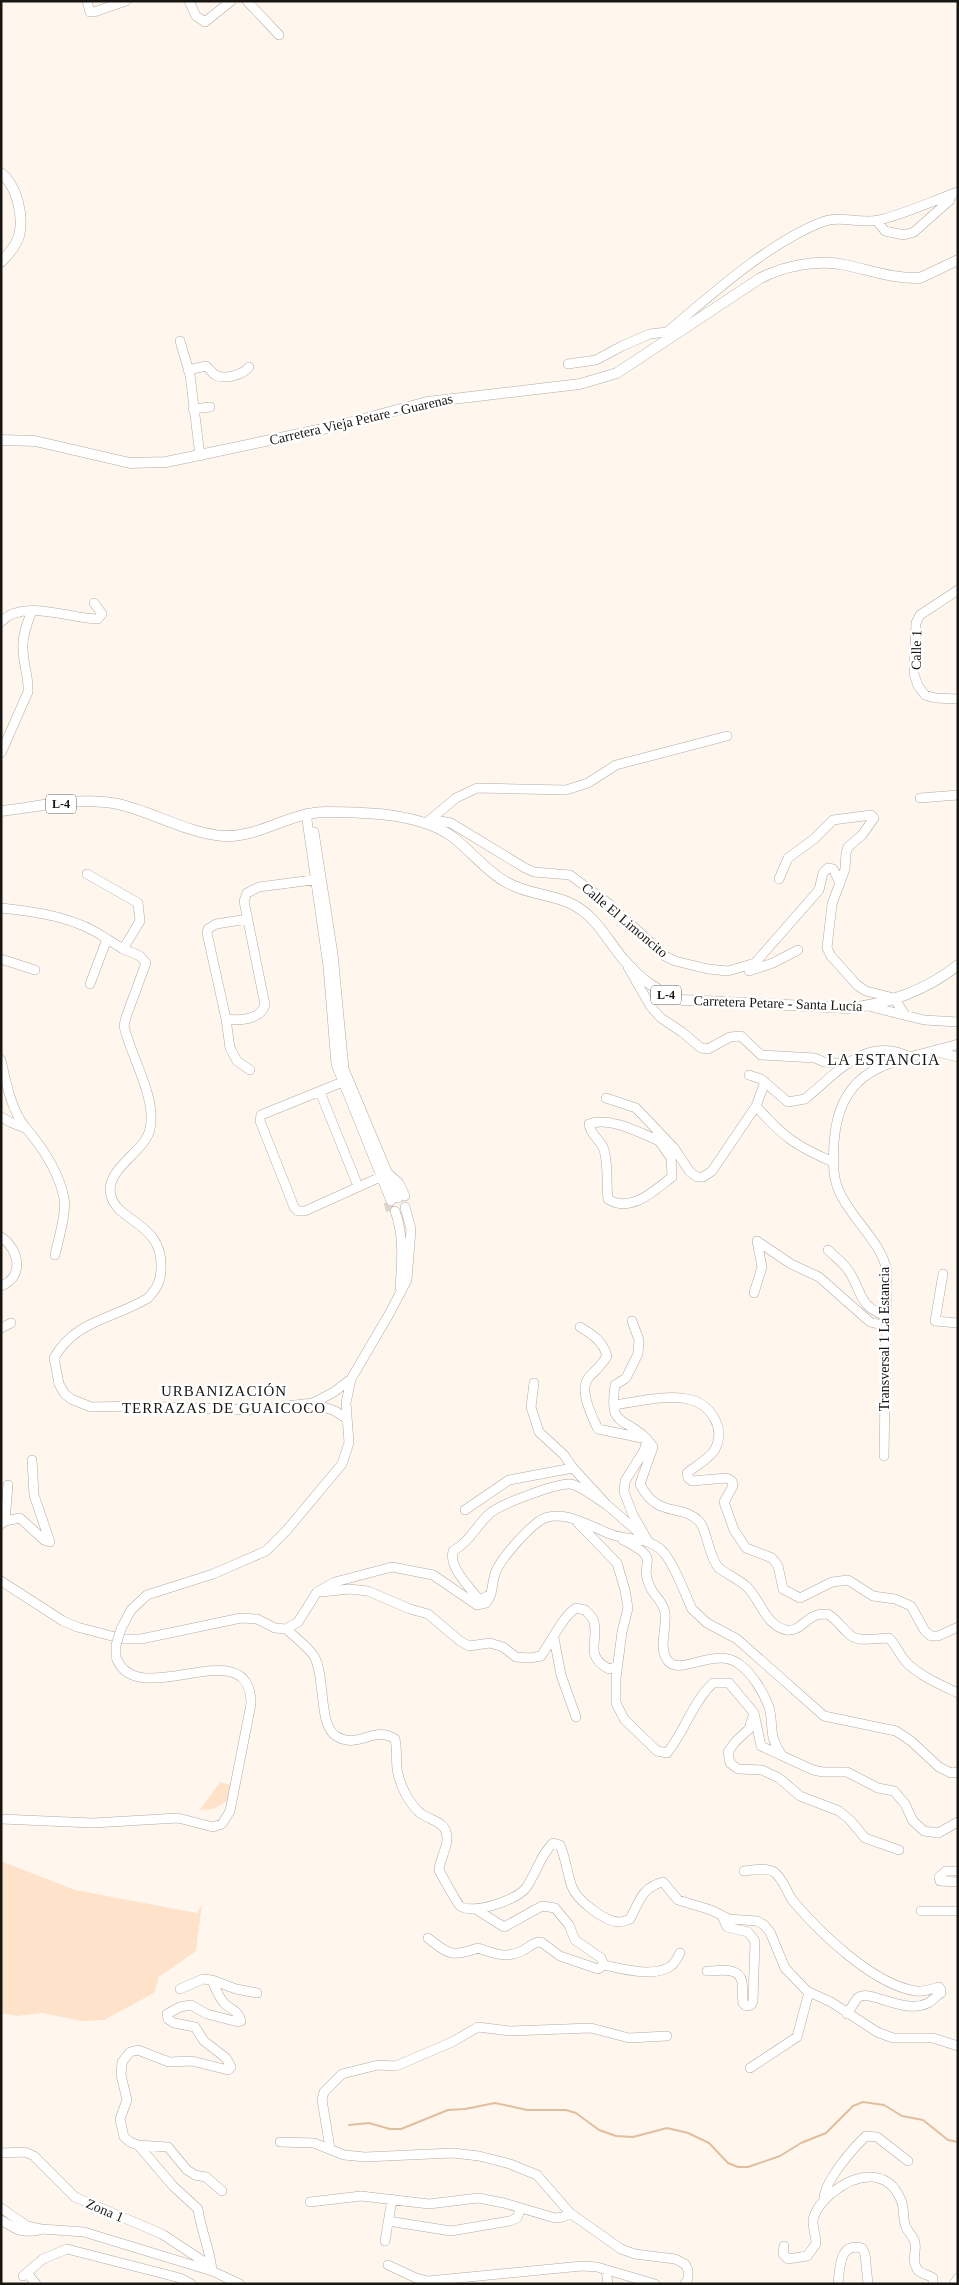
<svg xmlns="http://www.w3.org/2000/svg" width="959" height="2285" viewBox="0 0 959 2285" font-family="Georgia,serif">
<rect width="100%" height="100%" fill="#fff6ee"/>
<path fill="#fee3ca" d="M220 1782 231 1785 228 1800 214 1809 200 1810Z
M1 1861 75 1890 197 1913 202 1904 196 1951 159 1977 154 1993 104 2020 81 2021 42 2013 17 2016 1 2013Z"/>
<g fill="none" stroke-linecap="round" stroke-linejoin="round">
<path stroke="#e1bf9d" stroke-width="2" d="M349 2125 369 2123 390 2129H401L448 2110 465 2109 495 2103 527 2110H566L576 2113 599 2130 616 2136 633 2137 667 2128 688 2133 709 2143 728 2163 738 2167H748L780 2156 801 2143 826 2133 853 2106 863 2102 884 2105 902 2116 923 2120 948 2140 958 2142"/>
<path stroke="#dcd4cd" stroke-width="9" stroke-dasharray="9 4.5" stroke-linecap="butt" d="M388 1202 391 1212"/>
<g stroke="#b3aba3" stroke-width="10">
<path id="minor" d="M87 1 90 12H94L126 1
M189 1 196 16 205 22 231 1
M247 1 279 35
M876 220 885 231 904 235 914 232 950 200 951 194
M667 332C711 295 768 243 822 222 840 215 860 224 879 220 905 214 932 201 958 192
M180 341 190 375 200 456
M568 364 596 360 622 346 650 334 667 332 670 335
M188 370 206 366C210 369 211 372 215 375 224 380 243 375 249 367
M193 409 210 407
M958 590 920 615 916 623 914 674 918 686 925 695 935 698 958 699
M1 622C22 598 71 619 98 619L102 614 94 603
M1 753 28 692C29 677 23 664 23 649 22 636 27 623 32 611
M920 798 958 795
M308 813 307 820 328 966 336 1064 391 1201
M426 823 456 798 477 788 566 790 588 783 616 765 727 736
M426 824 440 821 451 823 525 868 534 872 570 875 608 903 665 956 675 961 708 969 728 971 755 963 819 890 823 873 828 868 833 869 840 883
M314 832 333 954 344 1069 398 1198
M87 874 138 903 140 921 123 949 107 939
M779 879 788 858 814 839 833 820 871 815 874 818 862 835 848 847 846 853 845 869 832 904 827 948 831 956 857 985 866 991 894 998 905 1015
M1 908C38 912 76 917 107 939L90 984
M248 919 216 924 208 929 207 933 226 1019 230 1048 237 1061 250 1070
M123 949 140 956 146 963 126 1017 124 1026C131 1057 157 1098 150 1129 145 1153 104 1168 111 1196 118 1222 163 1223 161 1268 161 1281 157 1288 148 1298 114 1319 75 1320 54 1358L59 1384 64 1393 71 1399 91 1407 139 1406 252 1410 313 1403 335 1411 347 1419
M1 959 35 970
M628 967 651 1007 661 1018 682 1032 701 1048 708 1049 730 1037 741 1036 761 1055 815 1058 824 1062 848 1064
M749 971 773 963 798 950
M868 1006 924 1020 958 1022
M226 1019C239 1021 260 1020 265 1005L244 901 247 893 259 887 320 879
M933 1051 958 1057
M1 1060C6 1081 11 1111 26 1128 42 1147 59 1173 64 1198 67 1212 58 1241 55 1255
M749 1075 761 1079 788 1102 805 1099C838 1072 867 1034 912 1058
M345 1081 261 1115 260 1121 294 1207 298 1211H305L387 1174
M320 1092 358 1186
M606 1098 636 1108 674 1148 690 1172 697 1177H703L712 1171 756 1106 765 1082
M756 1106C783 1137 796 1146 833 1162
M1 1117 10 1122 25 1128
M657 1131 659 1141 671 1158 672 1177C655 1190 631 1214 608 1199 606 1183 609 1162 603 1147 599 1139 590 1134 589 1124 609 1116 641 1133 659 1141
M390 1175 399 1183 405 1196
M395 1211C404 1235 402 1262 400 1287
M1 1237C19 1249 25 1277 1 1286
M828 1250C835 1257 845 1264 850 1273 863 1295 859 1306 886 1316
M943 1274 935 1321 958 1323
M754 1293 762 1267 757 1241 791 1264 819 1277 870 1322 886 1326
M632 1321 639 1340 638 1354 626 1378 615 1385C609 1428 622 1415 647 1439L644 1451 625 1481 624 1492 633 1515 648 1541
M580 1327C593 1335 603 1341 607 1356 602 1365 596 1370 589 1377 578 1390 592 1416 598 1429L647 1439 653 1447 640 1484C657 1519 681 1503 699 1521 707 1529 708 1555 718 1567 725 1574 740 1579 749 1589 760 1601 767 1627 787 1630 799 1632 806 1618 817 1615 820 1614 825 1614 828 1614 837 1620 841 1627 849 1634 857 1643 877 1638 889 1638 896 1645 900 1656 907 1663 920 1676 941 1685 958 1693
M1 1328 11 1323
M534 1383 531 1407 539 1432 564 1455 573 1468 607 1505 644 1537
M313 1403 334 1392 351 1379
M615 1405C636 1402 667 1394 688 1399 711 1404 727 1429 714 1451 708 1459 695 1467 687 1473L688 1478 692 1481 727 1478 732 1481 733 1486 724 1502 734 1530 746 1548 772 1558 778 1566 783 1589 800 1598 832 1582 848 1580 873 1596 895 1599 911 1606 925 1631 931 1636H938L958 1627
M884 1456 887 1271C882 1244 855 1222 842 1197 832 1180 833 1162 834 1142 840 1062 895 1063 958 1044
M465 1510 509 1480 573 1468
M5 1521 20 1518 44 1540 50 1542 34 1495 32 1460
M578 1523 617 1563 625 1590 628 1608 622 1632 616 1678V1703L624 1719 657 1751 667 1753C685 1731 692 1703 713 1683H729L754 1713 749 1729 735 1742 728 1752 730 1763 738 1769 762 1770 779 1778 800 1796 839 1811 850 1820 865 1838 899 1850
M1 1524 5 1521 8 1485
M623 1540C665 1561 637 1559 650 1587 655 1597 663 1601 665 1613 667 1627 659 1646 666 1658 677 1680 713 1645 739 1664 752 1673 764 1693 769 1707 774 1726 768 1735 781 1754
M1 1581 63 1621 77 1627 123 1639H141L241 1618 257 1619 275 1628 286 1629 298 1622 317 1592 335 1582 392 1567 433 1575 477 1605 486 1603C494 1593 491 1585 495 1574 499 1560 526 1531 538 1522 559 1505 592 1528 613 1535 632 1541 652 1537 665 1554 676 1568 684 1592 692 1609L707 1623 737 1639 824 1716 896 1731 911 1741 939 1767 951 1773 958 1772
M322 1592 349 1589 368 1591 410 1609 428 1614 460 1641 469 1646 490 1643 503 1647 516 1657 530 1658 541 1656C551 1642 563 1616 576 1608L585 1610C587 1612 591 1616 593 1619 601 1639 582 1655 609 1669L618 1666
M487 1596 480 1600 476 1596C467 1584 449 1567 453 1551 469 1542 476 1527 488 1515 497 1505 557 1483 570 1484 582 1486 597 1499 607 1505
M121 1629 131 1610 147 1595 213 1574 266 1551 286 1531 342 1464 349 1443 346 1403 351 1379 388 1316 407 1280 411 1229 405 1207
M286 1629C295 1637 307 1646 314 1656 326 1677 318 1725 336 1736 358 1750 374 1725 395 1739 398 1752 395 1763 398 1774 401 1787 409 1803 419 1812 426 1819 444 1821 446 1832 450 1845 440 1857 439 1870 441 1874 458 1905 460 1906 473 1915 516 1900 525 1889 536 1875 540 1855 553 1843L560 1845C566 1859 567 1873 572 1887 577 1900 605 1922 619 1922 622 1922 627 1920 630 1919 640 1901 641 1888 663 1882L678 1900 711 1910 729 1919 757 1921 764 1925 770 1932 785 1968 807 1991 831 2002 877 2032 893 2038H933L958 2046
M554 1638 561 1675 576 1717
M754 1713 761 1746 813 1770 823 1772H847L878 1788 894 1791 905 1804 913 1821 924 1831 938 1833 958 1822
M1 1819 93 1823 178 1818 213 1827 222 1824 230 1811 251 1704C251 1627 136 1715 116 1657
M744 1871C753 1870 766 1867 774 1872 783 1878 787 1893 793 1901 820 1933 874 1985 916 1991 923 1992 932 1989 939 1987L941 1990V1993C936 1996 932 2001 928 2003 905 2015 869 1989 859 1997 854 2001 851 2009 847 2014
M958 1871H946L939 1877 940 1881 958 1882
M921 1911H958
M428 1938C449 1955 452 1957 478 1948 494 1954 508 1959 524 1950 530 1946 534 1942 541 1942L560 1956 598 1969 604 1965 601 1958 575 1940 569 1925 555 1908 542 1906 504 1927 477 1910
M604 1965C622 1969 654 1978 671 1966 675 1963 678 1957 680 1953
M707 1971C719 1971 739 1966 742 1982 743 1989 742 1996 743 2003L746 2006 751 2005 753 2001 755 1941 748 1932 727 1927 722 1916
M212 1980C215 1988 218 1996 224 2003 230 2009 239 2011 241 2021L238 2022 207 2014 191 2005 180 2007 167 2014 168 2019 174 2023 195 2027 204 2041 226 2058 231 2067 228 2070 192 2061 169 2062 138 2050 130 2052 122 2062 121 2075 127 2100 120 2119 124 2137 130 2142 138 2145 168 2147 187 2170 195 2175 206 2177 222 2191
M180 1989 203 1979 212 1980 236 1989 257 1993
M750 2068 797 2037 809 1992
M280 2142 314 2143 344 2155 365 2157 453 2153 479 2156 510 2164 537 2175 570 2213 621 2249 635 2254 675 2259 685 2264 688 2270V2279L685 2284
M138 2145 173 2186 198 2209C201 2231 210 2249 212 2270
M330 2148 322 2100 324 2092 342 2074 378 2065 396 2066 452 2042 478 2027 510 2031 591 2028 629 2038 667 2036
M1 2153 25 2152 34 2156 75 2197 162 2234 206 2263 211 2270
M824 2201C822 2184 853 2148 866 2136L877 2137 908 2161
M310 2202 361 2196 429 2204 478 2198 504 2203 555 2218 563 2217 570 2213
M1 2208 27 2226 41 2229 84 2232 212 2271 240 2284
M1 2220C16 2229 21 2234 39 2230
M388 2221 451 2231 510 2221 517 2218 521 2208
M385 2241 392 2199
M784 2246 783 2254 788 2259 807 2256 816 2244C816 2236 813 2229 813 2221 814 2211 824 2199 832 2193 855 2174 887 2167 901 2200 905 2209 902 2218 906 2227 908 2232 914 2237 915 2243 917 2252 911 2259 917 2269 921 2275 928 2274 933 2278V2284
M388 2265 416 2278 428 2281 582 2266 597 2267 655 2284
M606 2270 608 2284
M27 2273 36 2284
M23 2276 43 2259 67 2249 180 2278 191 2284
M838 2284C840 2268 839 2242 862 2248L865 2254 868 2284
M954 2284 958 2278"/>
</g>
<g stroke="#b3aba3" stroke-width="11">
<path id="major" d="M1 173C17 186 24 216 19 236 16 246 8 255 1 262
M1 440 35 441 130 463 166 462 337 426 427 402 580 384 617 373 759 279C783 266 818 259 845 265 870 270 893 279 920 278L958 260
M1 811C39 807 81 796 118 804 153 812 187 833 223 836 259 838 290 812 326 812 365 812 422 813 454 838 472 852 486 871 506 882 526 894 550 894 570 903 597 916 606 939 624 960 641 979 658 993 683 1000L847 1008C886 1005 927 990 958 965"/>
</g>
<use href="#minor" stroke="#fff" stroke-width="9"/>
<use href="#major" stroke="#fff" stroke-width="10"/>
<g stroke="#b3aba3" stroke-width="10" stroke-linecap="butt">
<path id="minor-bridge" d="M116 1657V1645L121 1629"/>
</g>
<use href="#minor-bridge" stroke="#fff" stroke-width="9"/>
</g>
<g text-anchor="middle" stroke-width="5" stroke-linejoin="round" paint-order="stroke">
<g fill="#fff" stroke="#5d5c5a" stroke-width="1">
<rect x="46" y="794.5" width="30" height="19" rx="4"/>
<rect x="651" y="985.5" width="30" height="19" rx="4"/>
</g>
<g font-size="12" font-weight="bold" fill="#181613">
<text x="61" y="808">L-4</text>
<text x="666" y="999">L-4</text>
</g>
<g font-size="14" fill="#181613" stroke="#fff">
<text transform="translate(361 419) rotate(-13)" y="5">Carretera Vieja Petare - Guarenas</text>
<text transform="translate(916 650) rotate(-89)" y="5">Calle 1</text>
<text transform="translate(625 920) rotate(40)" y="5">Calle El Limoncito</text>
<text transform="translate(778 1003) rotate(2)" y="5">Carretera Petare - Santa Lucía</text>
<text transform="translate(884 1339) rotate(-90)" y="5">Transversal 1 La Estancia</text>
<text transform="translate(105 2210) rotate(23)" y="5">Zona 1</text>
</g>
<g font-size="15" letter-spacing="1" fill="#181613" stroke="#fff">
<text x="224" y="1396">URBANIZACIÓN<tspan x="224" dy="17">TERRAZAS DE GUAICOCO</tspan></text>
</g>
<g font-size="16" letter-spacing="1" fill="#181613" stroke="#fff">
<text x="884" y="1065">LA ESTANCIA</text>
</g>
</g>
<rect width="959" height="2285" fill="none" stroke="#181613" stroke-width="5"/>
</svg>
